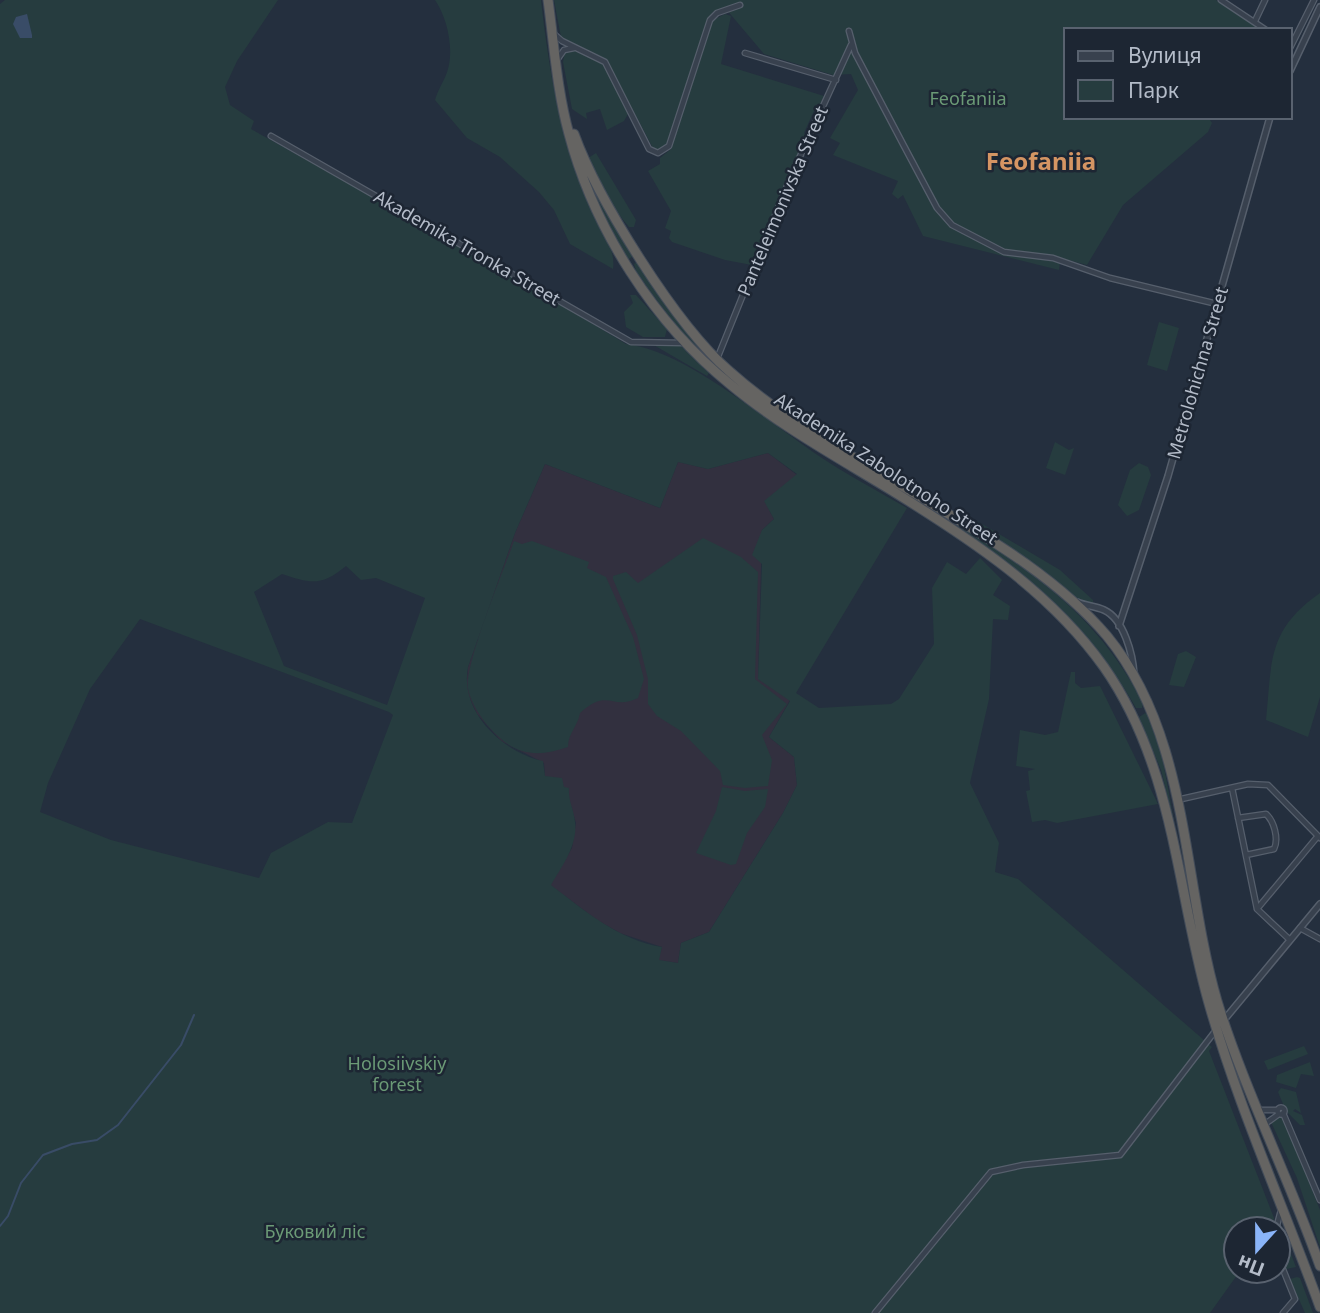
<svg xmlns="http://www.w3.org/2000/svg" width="1320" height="1313" viewBox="0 0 1320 1313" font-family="'Noto Sans',sans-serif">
<rect width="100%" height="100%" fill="#242f3e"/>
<path fill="#32303f" d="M768 453 797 475 769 510 774 519 762 530 758 678 790 700 769 737 794 757 797 785 783 813 709 932 681 943 678 963 658 960 662 947 620 933 597 920 550 885 572 848 576 823 568 796 562 783 545 776 544 763 501 741 477 714 466 690 468 667 515 533 545 464 660 508 678 462 708 469Z"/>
<path fill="#263c3f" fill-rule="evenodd" d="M5 0H278L237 61 225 87 230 105 254 121 251 129 495 265 626 344C685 350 768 422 819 456 847 475 878 491 907 508L796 693 819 708 891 704 899 699 934 644 932 588 947 562 966 574 980 558 1002 580 993 595 1010 606 1008 620 993 619 989 699 970 783 999 843 995 872 1018 879 1212 1047 1209 1051 1274 1218 1272 1229H1236V1271H1240L1210 1313H0V4ZM768 453 797 474 764 501 774 519 762 530 752 555 762 564 758 679 790 701 769 737 794 757 797 785 783 813 709 932 681 943 678 963 659 960 662 947C619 940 585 911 551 885 562 866 578 845 575 822 574 810 568 800 569 788L564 787 562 778 545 776 543 761C505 753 459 713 468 667L515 533 545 464 660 508 678 462 708 469ZM346 566 361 580 376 578 425 598 387 705 284 666 254 592 282 574C311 584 322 586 346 566ZM140 619 389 712 393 715 352 823 328 822 271 853 259 878 111 840 40 812 48 783 90 689Z
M435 0H541C549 72 561 143 591 210 600 229 616 247 613 269L570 244 554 210 539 192 500 157 467 138 435 100C438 89 445 80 448 69 454 48 447 17 435 0Z
M554 0H1216L1254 25 1255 30H1066V117H1208L1212 123 1208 132 1123 205 1087 265 1053 256 1052 261 1060 263 1059 270 923 236 903 195 898 199 892 194 898 181 833 155 840 143 830 138 858 90 851 74 833 75 764 54 726 9 713 12 708 19 666 145 657 152 654 150 606 59 561 37Z
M725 14 731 16 721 64 824 96 820 105 817 104 804 133 807 136 752 265 725 260 672 242 669 238 671 231 665 228 671 211 648 171 660 164V158L671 149 713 20Z
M571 49 603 64 628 114 624 121 607 130 600 109 586 113 587 119 572 109 563 62 565 52Z
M571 134 636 254 626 261 592 193Z
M596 153 636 220 634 227H629C611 207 600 182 588 158Z
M637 262 710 358 736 383 942 517C874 475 796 434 735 383 696 352 664 312 636 271L634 264Z
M630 295H636L667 329 665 337H643L626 327 624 312 633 303Z
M1159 322 1179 328 1167 371 1147 365Z
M652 344H679L709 373 707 376Z
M1055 442 1069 450 1074 448 1065 475 1046 468Z
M1139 463 1148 467 1151 475 1139 510 1127 516 1118 505 1130 470Z
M967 515 1060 570 1093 600V604L1080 600Z
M945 518C959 523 976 536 990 545 1056 588 1107 633 1143 703L1142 708H1136C1093 630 1019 567 945 518Z
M703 538 741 557 758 572 755 679 787 704 762 735 772 760 768 786 745 788 723 785 720 771 681 731 657 716 648 704V679L637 635 613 579V576L626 572 638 583Z
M514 541 522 544 532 541 589 562 587 568 606 577 633 637 644 679 638 698C612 711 608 687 580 713 578 726 568 733 568 747 542 756 520 757 499 737 486 726 471 705 468 688 465 663 504 570 514 541Z
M1320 593V697L1308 737 1266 720C1272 661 1267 630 1320 593Z
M1186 651 1196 657 1184 687 1169 685 1178 654Z
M1071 672H1075V683L1081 688 1100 686 1158 804 1057 823 1045 820 1032 822 1026 791 1030 790 1028 771 1035 769 1016 766 1020 730 1045 735 1058 732Z
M1147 712 1162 756 1175 826 1161 770 1139 717Z
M722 787 745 791 768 789 765 807 747 833 736 864 731 865 696 853 716 811Z
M1304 1046 1308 1054 1268 1070 1264 1061Z
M1310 1062 1314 1076 1301 1074 1296 1088 1276 1082 1277 1075Z
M1281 1088 1296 1092 1301 1113 1295 1109 1293 1111 1302 1115 1305 1125H1300L1286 1111 1278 1092Z
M1280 1115 1284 1119 1320 1210V1247L1297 1178 1271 1122Z
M1283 1234 1296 1267 1286 1269 1279 1251 1278 1236Z
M1297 1277 1300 1278 1313 1313H1305L1290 1279Z"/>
<path fill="#394c67" d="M27 14 32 35V38H20L13 24 16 17Z"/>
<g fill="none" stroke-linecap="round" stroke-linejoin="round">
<path stroke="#394c67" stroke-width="2" d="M0 1226 8 1216 21 1183 43 1155 72 1144 97 1140 118 1125 181 1045 194 1015"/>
<g stroke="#565f6c" stroke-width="7">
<path id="minor" d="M1221 0 1266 30
M1255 21 1265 0
M849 31 855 53 904 146 937 208 952 225 1004 252 1053 258 1110 278 1217 304
M553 33 562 41 605 62 649 149 658 153 669 146 710 20 717 13 740 5
M1290 48 1314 0
M745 53 836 80
M557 60 564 50 574 48
M271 136 631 342 685 343
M717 359 791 176 851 45
M1232 788 1257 909 1290 940
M1177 800 1248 784 1268 785 1320 838
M1238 818 1266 814C1274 821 1279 839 1274 849L1246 855
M1257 909 1318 836
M1300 928 1320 939
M1277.5 1111a3.5 3.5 0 1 1 7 0a3.5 3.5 0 1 1-7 0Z
M1259 1110H1277
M1283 1113 1320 1200
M1265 1124 1279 1114
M1276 1229 1281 1210
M1278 1234 1290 1235
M1278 1257 1295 1299 1283 1313
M875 1313 991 1172 1023 1165 1120 1155 1216 1030"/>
</g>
<g stroke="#565f6c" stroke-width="8">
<path id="tertiary" d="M1290 71 1320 7
M1077 602C1086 606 1095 606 1104 610 1124 619 1133 655 1134 675
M1119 626 1168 476 1270 117
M1224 1020 1320 904"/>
</g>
<g stroke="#434c59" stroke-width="11">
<path id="trunk" d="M548 0C554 44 557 91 569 134 594 229 654 323 731 385 779 425 837 457 891 490 969 538 1050 591 1104 667 1174 767 1176 886 1208 1000 1237 1104 1283 1205 1320 1307
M574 134C598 200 676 325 729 371 785 421 855 458 919 496 985 536 1057 577 1107 636 1190 737 1182 881 1217 1001 1244 1089 1289 1178 1320 1266"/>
</g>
<use href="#minor" stroke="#38414e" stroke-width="4.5"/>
<use href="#tertiary" stroke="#38414e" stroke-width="5"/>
<use href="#trunk" stroke="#656462" stroke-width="9"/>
</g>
<g text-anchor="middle" stroke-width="5" stroke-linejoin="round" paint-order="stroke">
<g font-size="18" fill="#6b9a76" stroke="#1d2633">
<text x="968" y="105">Feofaniia</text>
<text x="397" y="1070">Holosiivskiy<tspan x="397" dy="21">forest</tspan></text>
<text x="315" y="1238">Буковий ліс</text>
</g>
<g font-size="18" fill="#b4bcc9" stroke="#1d2633">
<text transform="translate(783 201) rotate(-67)" y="6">Panteleimonivska Street</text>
<text transform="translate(467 248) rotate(30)" y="6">Akademika Tronka Street</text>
<text transform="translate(1198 373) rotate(-74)" y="6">Metrolohichna Street</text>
<text transform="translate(886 469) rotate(33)" y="6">Akademika Zabolotnoho Street</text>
</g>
<g font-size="24" font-weight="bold" fill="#d59563" stroke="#1d2633">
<text x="1041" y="170">Feofaniia</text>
</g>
</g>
<rect x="1064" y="28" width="228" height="91" fill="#1d2633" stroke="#59626f" stroke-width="2"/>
<rect x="1078" y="51" width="35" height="10" fill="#38414e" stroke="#59626f" stroke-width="2"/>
<text x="1128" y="63" font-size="21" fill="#b4bcc9">Вулиця</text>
<rect x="1078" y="80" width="35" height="21" fill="#263c3f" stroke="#59626f" stroke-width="2"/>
<text x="1128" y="98" font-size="21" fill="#b4bcc9">Парк</text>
<g transform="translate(1257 1250) rotate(201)"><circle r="33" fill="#1d2633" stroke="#59626f" stroke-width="2"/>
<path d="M0-5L12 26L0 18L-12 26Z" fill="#8ab4f8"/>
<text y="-10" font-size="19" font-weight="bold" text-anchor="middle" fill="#b4bcc9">Пн</text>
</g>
</svg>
